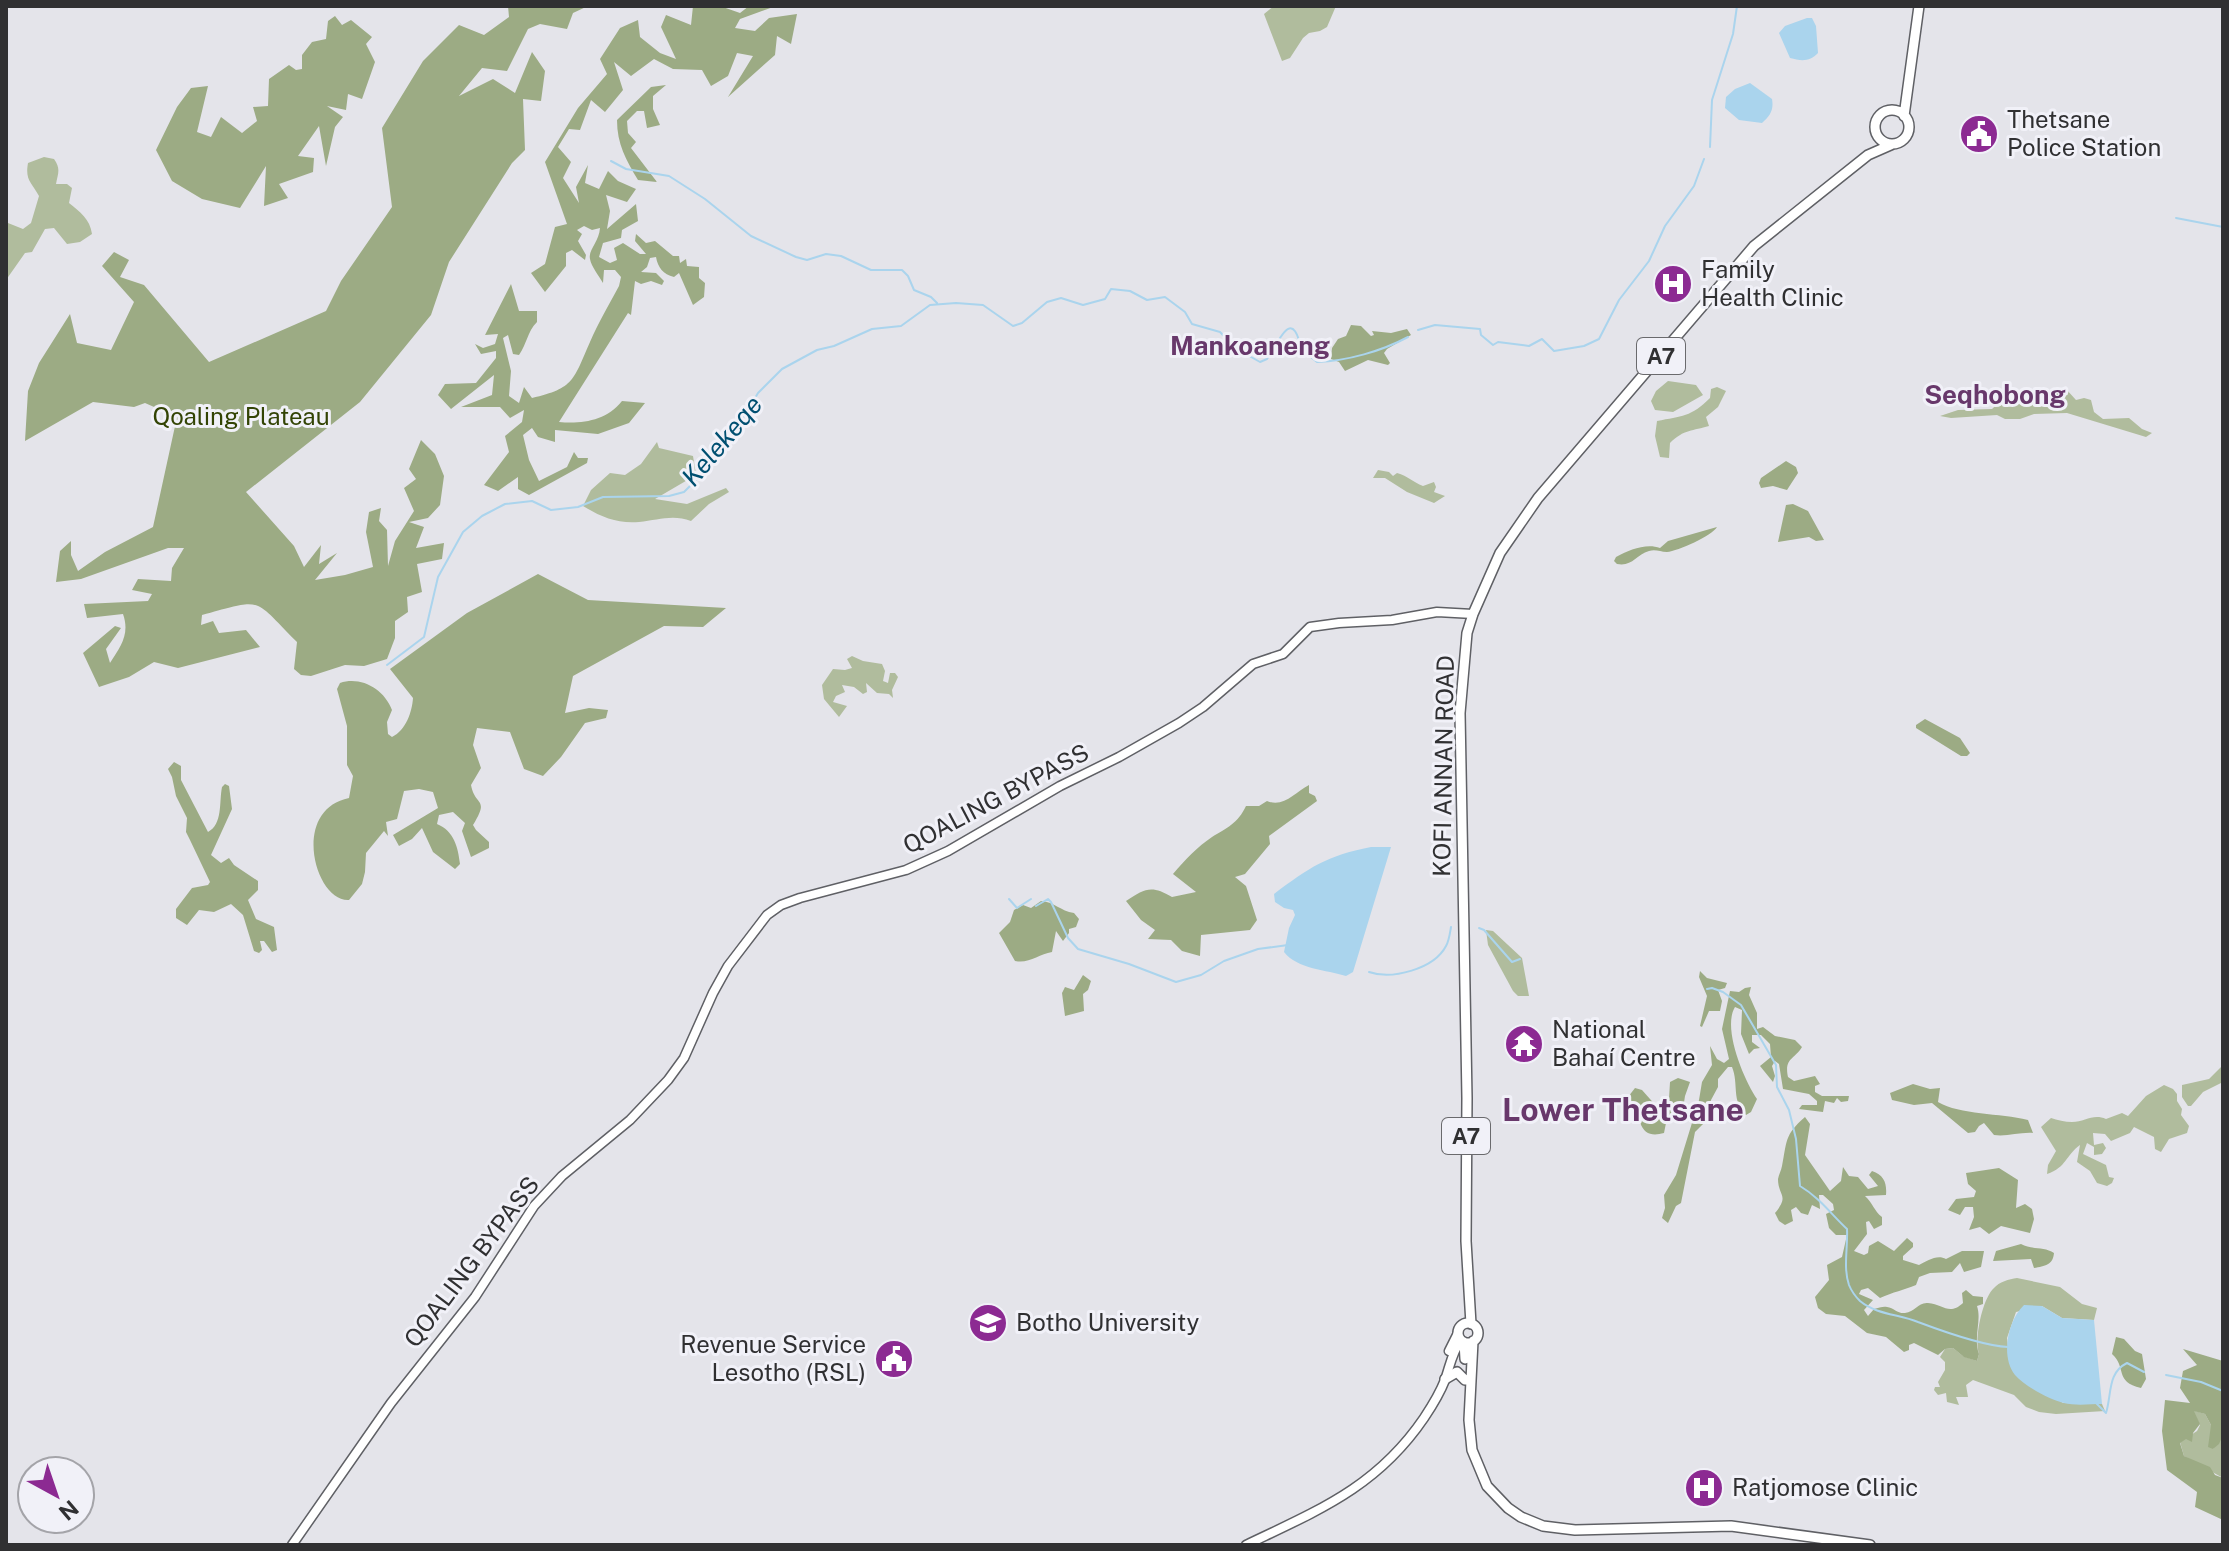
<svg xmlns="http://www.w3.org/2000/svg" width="2229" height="1551" viewBox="0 0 2229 1551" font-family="'Public Sans',sans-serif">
<rect width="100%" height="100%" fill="#e4e4ea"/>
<path fill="#b0bc9d" d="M1274 6H1336L1327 27 1320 31 1309 33 1303 38 1290 58 1282 61 1264 14Z
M44 157 54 159C61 169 58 173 56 184H67L72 188 69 203C80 212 90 219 92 234L80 242 67 244 54 228 45 229 32 252 25 253 6 280V226L8 223 23 229 31 223 39 196C31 182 25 180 28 163Z
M1668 381 1696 385 1703 395 1673 412 1655 410 1651 401 1656 391Z
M1717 387 1726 391 1718 407 1706 417 1709 426C1693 431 1684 429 1670 443L1669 458 1660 457 1655 436 1657 421C1682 416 1691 417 1710 398L1711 389Z
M2066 389 2076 400 2084 398 2091 400 2094 412 2103 419 2129 418 2142 429 2152 433 2146 437 2067 413 2034 414 2020 419H2005L1997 415 1951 418 1940 416 1958 410 1992 409 2008 394H2022L2027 391 2046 397 2050 392Z
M657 442 659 448 693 456 696 475 655 499 687 504 726 488 729 492 709 504 691 521C673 514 658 520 639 522 618 524 601 517 583 506L591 490 610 473 625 475 641 464Z
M1378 470 1389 472 1393 476 1397 473C1408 476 1413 482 1423 486L1434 482 1436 487 1434 492 1445 496 1434 503 1407 492 1385 478H1373Z
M852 656 863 661 882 664 885 671 883 681 888 683 890 673H895L898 677 892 690 893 698 889 694 877 693 866 683 867 692 863 694 854 687 842 685 845 692 836 696 833 702 847 706 839 717 824 699 822 685 833 669 845 670 852 668 847 659Z
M1486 930 1493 931 1522 958 1529 996H1518L1513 991 1488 945Z
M2223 1065V1082L2203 1092 2191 1106H2188L2182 1097V1085L2209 1079Z
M2164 1085 2173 1089 2177 1094V1101L2182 1109 2181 1115 2189 1126 2187 1133 2169 1139 2161 1152 2155 1149 2154 1137 2134 1127 2130 1133 2111 1141 2105 1134 2093 1133 2094 1145 2103 1143 2106 1148 2102 1154 2094 1155V1147L2087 1143 2083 1154 2106 1165 2109 1177 2114 1178 2112 1183 2107 1186 2097 1183 2090 1171 2077 1162 2080 1145C2065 1156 2067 1167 2047 1174L2048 1165 2056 1151 2041 1127 2051 1118C2057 1120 2065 1122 2072 1122 2085 1122 2093 1113 2106 1119L2122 1113 2128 1116 2146 1096Z
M2017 1278 2060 1287 2082 1304 2097 1308 2094 1320 2062 1318 2042 1306 2016 1312 2007 1338 2010 1364 2063 1403 2102 1404 2105 1411 2056 1414 2039 1412 2026 1407 2014 1395 1973 1380 1966 1385 1968 1397H1956L1959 1405 1947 1402 1946 1393 1938 1395 1934 1390 1935 1387H1940L1938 1382 1945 1370V1362L1940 1357 1945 1349 1953 1348 1963 1356 1977 1361 1979 1354C1974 1340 1982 1299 1994 1288 1999 1282 2009 1279 2017 1278Z
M2193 1410 2205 1414 2211 1425 2213 1449 2223 1435V1478L2184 1456 2180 1442 2197 1431 2200 1425Z"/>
<path fill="#9cab84" d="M508 6H588L573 13 567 29 540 24 528 29 507 71 482 68 459 96 493 79 515 93 532 52 545 71 541 101 523 99 525 150 512 163 449 262 431 315 360 402 246 492 294 546 304 567 321 545 319 564 337 553 315 580 345 575 373 567 366 532 369 512 381 508 379 521 387 530 388 566 395 541 414 511 404 488 416 479 409 469 421 440 435 454 444 476 440 505 428 518 409 522 424 527 416 548 444 543 442 559 417 564 422 592 407 597 408 612 395 621V638L387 659 364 666 345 665 311 676 301 675 294 669 297 642C252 597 264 598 202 615L201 625 213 621 219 633 246 630 260 647 178 668 154 662 129 677 99 687 83 653 115 626 121 628 106 649 110 663C121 646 130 634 123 614L87 618 84 604 148 601 152 594 132 590 138 579 171 581 172 568 184 548H168L81 579 56 582 60 551 71 541V555L78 571 105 552 153 527 177 417 145 403 134 407 93 402 25 441 28 391 39 363 70 314 77 343 111 350 134 302 102 266 114 252 129 260 120 277 144 285 209 362 326 311 341 281 392 207 382 128 423 61 459 25 484 35 509 17Z
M693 6H720L740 13 749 6H776L740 19 735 28 755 31 769 18 797 14 791 44 777 36 775 55 728 97 753 56 737 53 728 76 711 86 702 70 673 69 654 59 631 76 614 62 623 90 605 112 591 100 580 130 569 129 558 147 571 162 563 178 579 203 576 187 588 165 585 183 599 189 608 171 618 181 636 189 627 202 606 195 610 211 607 229 636 204 638 221 622 230 621 238 603 243 599 257 610 263 617 260 614 248 623 243 640 254H646L635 241 636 234 646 243 655 241 673 256H679L680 263 686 259 687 266 699 267V278L705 283 704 297 693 305 679 273 674 277C663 274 658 268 656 257L650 258 647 267 641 272 656 273 664 281 662 285 651 281 641 284 635 281 631 315 628 313 559 422C582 424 606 421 622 401L645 403 629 423 598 434 555 430V442L538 437 532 428 523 435 529 460 539 481 567 467 574 452 578 458H588L587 463 529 495 518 489V477L498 491 484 485 509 452 505 436 522 422 524 410 510 418 500 407H461L492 395 494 375 451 409 438 395 445 384 476 383 496 358V351L481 354 475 344 483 348 495 344 498 334 485 335 511 284 519 311H537V322C527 332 527 344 519 355L513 354 508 335 503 338 511 371 509 396 519 403 524 387 532 398C575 388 573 380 590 342 598 323 609 305 619 286L621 277 615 270H604L603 283C599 276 591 266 590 259 588 250 599 242 600 228L592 230 584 226 577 230 582 234 578 241 586 255 585 260 572 250 566 253V266L545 292 531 273 545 264 555 227 567 224 545 162 578 108 607 74 600 59 620 28 638 20 640 37 660 53 676 59 661 27 666 15 691 25Z
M335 16 342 25 351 20 372 37 366 44 375 62 362 99 348 94 346 110 327 106 343 117 335 127 326 166 319 126 298 156 314 158 313 172 279 184 288 198 264 206 266 166 240 208 202 199 172 181 156 150 177 107 191 88 208 86 197 132 211 137 221 117 242 133 257 121 253 107 268 106 269 79 289 65 296 70 302 69V55L312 42 326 39 328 21Z
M666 85 653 96V109L660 125 647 128 644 111H637L627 121 628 133 636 142 631 148 657 182 638 180C626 160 617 144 617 120L651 87Z
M1351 325 1361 326 1371 336 1374 335 1372 331 1391 333 1407 329 1411 335 1387 349 1384 353 1390 363 1388 365 1368 360 1345 371 1339 362 1331 359 1332 348 1338 339 1346 336Z
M1786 461 1796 467 1798 473 1787 490 1773 486 1761 488 1759 483 1761 478Z
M1793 504 1808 511 1824 540 1816 541 1809 537 1778 542 1786 505Z
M1717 527C1712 536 1678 551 1667 552 1660 552 1656 549 1649 551 1636 555 1632 567 1617 564L1614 561 1616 557C1629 550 1646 543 1660 548L1668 541Z
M538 574 588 600 726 608 703 627 664 626 573 676 565 713 589 708 608 710 606 718 585 723 561 757 543 776 524 769 510 732 477 728 473 745 481 768 471 785C475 807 490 797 473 825L476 830 489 842V848L471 857 462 831 465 823 453 812 439 815 437 824C454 831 458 847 460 864L455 869 433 852 422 828 412 839 399 846 393 835 438 808 433 792 419 789 404 791 397 819 386 822 388 836 384 831 366 853 365 872 362 884 349 900C315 902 290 810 349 798L353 776 347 765V726L337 689 340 683C361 676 384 689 392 710L387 722 388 734 392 737C406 730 412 712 413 698L390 669 467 613Z
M1925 719 1960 738 1970 753 1967 756H1961L1916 728V725Z
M174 762 181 766V780L208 832C223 824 219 802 222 787L225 784 229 786 232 809 211 855 221 863 229 858 234 865 258 881V890L248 900 256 919 274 927 277 950 272 952 264 941H260L262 950 259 953 254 951 243 915 231 904 214 912 199 910 187 925 176 918V909L192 888 208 885 210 882 190 840 186 832 187 818 176 796 172 777 168 769Z
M1309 785V793L1315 796 1317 801 1269 836 1270 844 1245 874 1235 877 1246 886 1257 920 1250 930 1201 935 1200 956 1182 951 1171 940 1148 939 1155 930 1141 920 1126 901C1145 888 1152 885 1172 897L1196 892 1173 874C1185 860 1197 847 1212 837 1227 828 1238 823 1246 806H1259L1267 801C1284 808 1295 792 1309 785Z
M1041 901C1055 902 1060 911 1074 913L1079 919 1076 927 1069 929V933L1063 941 1056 931 1052 952C1039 954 1029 964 1015 961L999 933 1010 922 1014 910 1023 905 1031 908Z
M1700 971 1707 978 1727 983 1725 988 1718 990 1722 1001 1720 1011H1709L1702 1027 1700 1026 1707 996 1699 977Z
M1083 975 1091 981 1088 990 1083 994 1084 1011 1065 1016 1062 993 1065 987 1074 990Z
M1751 987 1749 995 1757 1013V1029L1763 1027 1775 1036 1795 1040 1802 1047C1794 1060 1784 1058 1788 1077L1794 1081 1815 1076 1820 1084 1815 1086V1092L1822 1096H1849L1848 1101 1841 1102 1837 1098 1834 1103 1825 1101 1823 1112 1799 1109 1802 1105H1817V1101L1809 1094 1783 1089 1779 1064 1775 1061 1772 1066 1775 1076 1773 1082 1760 1066 1771 1057 1770 1044 1761 1035H1752V1042L1760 1048 1754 1049 1749 1054 1741 1034 1742 1010 1735 1007C1722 1028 1744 1080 1757 1099L1751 1112 1746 1115C1731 1101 1739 1084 1732 1067H1728L1718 1079V1087L1711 1100 1706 1121 1695 1132 1681 1203 1676 1206 1668 1223 1662 1218 1665 1208 1664 1195 1676 1175 1699 1100 1702 1082 1712 1065 1710 1046 1717 1059 1724 1063 1729 1059 1722 1029 1730 991 1739 992 1745 988Z
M1678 1078 1690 1082 1685 1096 1681 1122 1677 1123 1667 1118 1664 1133C1653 1136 1644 1135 1640 1122L1645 1120C1644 1106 1635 1107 1628 1097L1635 1088 1642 1090 1658 1108 1669 1099 1670 1082Z
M1913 1084 1930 1089 1940 1088 1938 1102C1960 1115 2000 1113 2028 1120L2033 1133C2020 1132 2006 1137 1994 1135L1984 1123 1979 1126 1975 1132 1968 1133 1932 1103 1914 1105 1892 1100 1890 1093Z
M1805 1117 1810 1124 1805 1155 1830 1191 1841 1181 1843 1167 1849 1176 1858 1177 1868 1189 1878 1186 1869 1175 1872 1171C1884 1175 1887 1183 1886 1195L1865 1196C1873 1203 1874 1211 1882 1217V1225L1874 1229 1869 1221 1866 1222 1867 1234 1854 1251 1864 1255 1868 1253 1869 1246 1878 1241 1894 1251 1907 1238 1913 1243V1247L1903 1256V1260L1919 1265C1927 1261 1937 1254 1946 1259L1962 1251H1984L1981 1267 1964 1272 1960 1263 1952 1272 1930 1273 1919 1277 1916 1285C1904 1290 1893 1292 1880 1298L1868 1288 1861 1290 1859 1294 1873 1300 1864 1310 1868 1316 1874 1309C1879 1308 1883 1306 1887 1307 1894 1308 1898 1314 1905 1313 1915 1312 1918 1302 1928 1303 1943 1304 1949 1316 1963 1303L1962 1293 1966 1290 1973 1296 1983 1297V1304L1977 1306C1982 1321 1973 1337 1979 1354L1977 1361 1964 1357 1953 1348 1945 1349 1938 1355 1914 1343 1909 1345V1350L1904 1352 1886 1337 1867 1333 1845 1316 1826 1314 1818 1308 1815 1297 1829 1280 1827 1265 1842 1257 1847 1235H1836L1829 1228 1826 1214 1834 1210 1833 1204 1823 1195H1819L1820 1209 1812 1205 1808 1215 1801 1213 1796 1207 1791 1210 1793 1221 1785 1225 1779 1221 1775 1213C1790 1195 1778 1196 1778 1179 1779 1174 1781 1171 1782 1166 1787 1142 1784 1135 1805 1117Z
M1999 1168 2018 1180 2016 1208 2025 1204 2032 1209 2034 1219 2030 1233 2001 1226 1989 1234 1980 1227 1969 1230 1974 1217 1973 1207H1965L1960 1215 1948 1210 1956 1199 1974 1197 1976 1191 1968 1184 1966 1173Z
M2021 1244C2032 1250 2044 1246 2054 1253 2053 1265 2045 1266 2034 1268L2031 1259 1993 1261 1996 1251Z
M2116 1337 2124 1339 2135 1351 2142 1354 2146 1379 2141 1388C2114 1382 2127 1367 2112 1354Z
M2183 1349 2223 1361V1435L2219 1444 2213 1449 2208 1447 2211 1425 2205 1414 2194 1411 2200 1424 2193 1433 2192 1442 2186 1439 2180 1443 2184 1456 2210 1467 2215 1475 2223 1478V1520L2195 1507 2197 1492 2167 1470 2162 1431 2165 1400 2190 1403 2180 1388 2183 1371 2197 1365Z"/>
<path fill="#aad4ed" d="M1807 18H1812L1816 26 1818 53C1810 62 1801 61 1790 58L1779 33 1785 26Z
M1750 83 1772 99C1774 110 1770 116 1762 123L1739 120 1725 108 1726 97 1735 89Z
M1371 847H1391L1353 972 1346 976C1327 970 1297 969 1284 952L1289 928 1295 915 1293 910 1284 908 1275 902 1274 894C1310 867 1326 856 1371 847Z
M2024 1305 2042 1306 2062 1318 2094 1320 2102 1404C2090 1404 2076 1406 2064 1403 2049 1400 2025 1386 2015 1375 2000 1356 2008 1320 2024 1305Z"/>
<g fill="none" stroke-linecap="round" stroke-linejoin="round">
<path stroke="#aad4ed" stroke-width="2" d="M1710 147 1712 100 1733 34 1737 6
M611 161 626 169 669 176 705 199 751 236 796 257 807 260 826 254 841 256 871 270H902L908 276 914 290 931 297 937 303
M2176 218 2223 227
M1418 330 1435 325 1480 329 1481 335 1493 345 1498 342 1529 346 1542 339 1554 351 1584 346 1599 339 1619 300 1649 261 1665 226 1694 186 1704 159
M387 665 424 637 438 577 463 532 482 516 505 504 532 501 551 510 578 507 603 497 669 496 684 492 703 473 711 457 745 415 758 393 782 369 817 350 834 346 872 329 901 326 930 305 956 303 983 305 1013 326 1022 323 1047 302 1061 298 1083 305 1105 299 1111 289 1130 291 1147 300 1165 297 1185 312 1192 324 1220 332 1235 348 1260 362 1267 359C1277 346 1292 303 1301 349L1317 362C1347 361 1382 351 1408 337
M1009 899 1017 908 1031 899
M1036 906 1048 899 1051 902 1068 938 1078 949 1129 964 1176 982 1201 975 1224 961 1258 949 1288 945
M1479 928 1484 930 1512 962 1520 959
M1369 972C1392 980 1434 969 1446 946 1449 941 1450 933 1451 927
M1707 989 1712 988 1723 992 1741 1005 1776 1065 1777 1087 1789 1110 1796 1139 1800 1186C1820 1198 1831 1214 1847 1229 1848 1247 1843 1268 1849 1285 1851 1290 1856 1297 1860 1301 1877 1315 1899 1314 1918 1322 1942 1331 1983 1346 2008 1347
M2166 1375 2201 1382 2223 1391
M2096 1403 2106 1413C2112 1394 2107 1373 2127 1363L2144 1372"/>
<g stroke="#5f6065" stroke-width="11">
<path id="secondary" d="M1449 1351 1458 1333
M292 1545 391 1403 475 1297 534 1206 562 1176 630 1120 668 1080 684 1058 713 993 728 966 767 915 781 905 800 898 906 870 948 851 1060 786 1119 757 1179 723 1203 707 1253 664 1283 654 1310 627 1339 623 1392 620 1437 612 1473 614
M1246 1545C1319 1510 1377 1487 1424 1418 1432 1406 1440 1393 1445 1380 1450 1366 1452 1352 1461 1340"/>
</g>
<g stroke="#5f6065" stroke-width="12">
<path id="primary" d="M1875 127a17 17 0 1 1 34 0a17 17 0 1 1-34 0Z
M1904 116 1919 6
M1458 1333a10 10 0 1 1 20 0a10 10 0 1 1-20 0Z
M1471 1324 1466 1241 1467 1098 1460 713 1467 633 1473 614 1500 553 1538 498 1754 246 1868 155 1893 144
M1473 1341 1469 1420 1472 1450 1487 1486 1508 1508 1521 1517 1543 1526 1575 1530 1731 1526 1870 1545
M1464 1342 1465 1359
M1445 1379 1457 1372 1465 1380"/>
</g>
<use href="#secondary" stroke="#fff" stroke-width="8"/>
<use href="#primary" stroke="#fff" stroke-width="9"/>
</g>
<defs>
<g id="civic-disc" transform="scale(2)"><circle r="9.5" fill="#8c2a92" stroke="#f1f1f8"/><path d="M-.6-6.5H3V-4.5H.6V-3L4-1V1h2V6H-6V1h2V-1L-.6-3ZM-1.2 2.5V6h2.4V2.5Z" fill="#fff"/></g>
<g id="hospital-disc" transform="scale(2)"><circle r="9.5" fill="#8c2a92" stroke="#f1f1f8"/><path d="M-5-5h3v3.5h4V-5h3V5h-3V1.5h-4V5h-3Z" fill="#fff"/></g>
<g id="temple-disc" transform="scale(2)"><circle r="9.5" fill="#8c2a92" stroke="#f1f1f8"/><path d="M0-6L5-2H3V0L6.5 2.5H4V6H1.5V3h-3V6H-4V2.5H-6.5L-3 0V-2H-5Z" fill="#fff"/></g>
<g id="university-disc" transform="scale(2)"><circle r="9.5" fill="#8c2a92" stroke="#f1f1f8"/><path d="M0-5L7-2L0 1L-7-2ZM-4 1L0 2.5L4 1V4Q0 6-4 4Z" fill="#fff"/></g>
</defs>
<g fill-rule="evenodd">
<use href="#civic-disc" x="1979" y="134"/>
<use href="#hospital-disc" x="1673" y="284"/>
<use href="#temple-disc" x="1524" y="1044"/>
<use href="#university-disc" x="988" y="1323"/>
<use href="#civic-disc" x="894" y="1359"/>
<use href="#hospital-disc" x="1704" y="1488"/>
</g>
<g text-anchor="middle" stroke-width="6" stroke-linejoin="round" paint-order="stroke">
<g fill="#f1f1f8" stroke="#6a6a6d" stroke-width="2">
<rect x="1637" y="338" width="48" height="36" rx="6"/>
<rect x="1442" y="1118" width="48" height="36" rx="6"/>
</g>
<g font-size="22" font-weight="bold" fill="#303032">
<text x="1661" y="364">A7</text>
<text x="1466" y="1144">A7</text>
</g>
<g font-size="24" fill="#303032" stroke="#f1f1f8" text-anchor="start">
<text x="2007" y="128">Thetsane<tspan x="2007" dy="28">Police Station</tspan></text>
<text x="1701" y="278">Family<tspan x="1701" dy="28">Health Clinic</tspan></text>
<text x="1552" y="1038">National<tspan x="1552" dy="28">Bahaí Centre</tspan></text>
<text x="1016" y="1331">Botho University</text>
<text x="866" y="1353" text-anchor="end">Revenue Service<tspan x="866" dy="28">Lesotho (RSL)</tspan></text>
<text x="1732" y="1496">Ratjomose Clinic</text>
</g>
<g font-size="24" fill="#334405" stroke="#f1f1f8">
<text x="241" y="425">Qoaling Plateau</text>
</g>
<g font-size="24" fill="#303032" stroke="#f1f1f8">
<text transform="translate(1444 766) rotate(-89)" y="8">KOFI ANNAN ROAD</text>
<text transform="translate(996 799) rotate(-28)" y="8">QOALING BYPASS</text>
<text transform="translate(472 1262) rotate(-53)" y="8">QOALING BYPASS</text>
</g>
<g font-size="26" font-weight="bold" fill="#68386b" stroke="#f1f1f8">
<text x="1250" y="355">Mankoaneng</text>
<text x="1995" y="404">Seqhobong</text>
</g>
<g font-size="26" font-style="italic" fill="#004f71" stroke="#f1f1f8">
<text transform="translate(722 441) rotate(-50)" y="9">Kelekeqe</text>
</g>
<g font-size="32" font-weight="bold" fill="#68386b" stroke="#f1f1f8">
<text x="1623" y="1121">Lower Thetsane</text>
</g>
</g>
<rect width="2229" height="1551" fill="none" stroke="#303032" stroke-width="16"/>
<g transform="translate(56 1495) rotate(140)"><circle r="38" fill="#f1f1f8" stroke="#a4a4a9" stroke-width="2"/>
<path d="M0-6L14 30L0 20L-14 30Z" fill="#8c2a92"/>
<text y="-12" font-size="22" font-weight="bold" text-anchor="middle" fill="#303032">N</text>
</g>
</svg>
